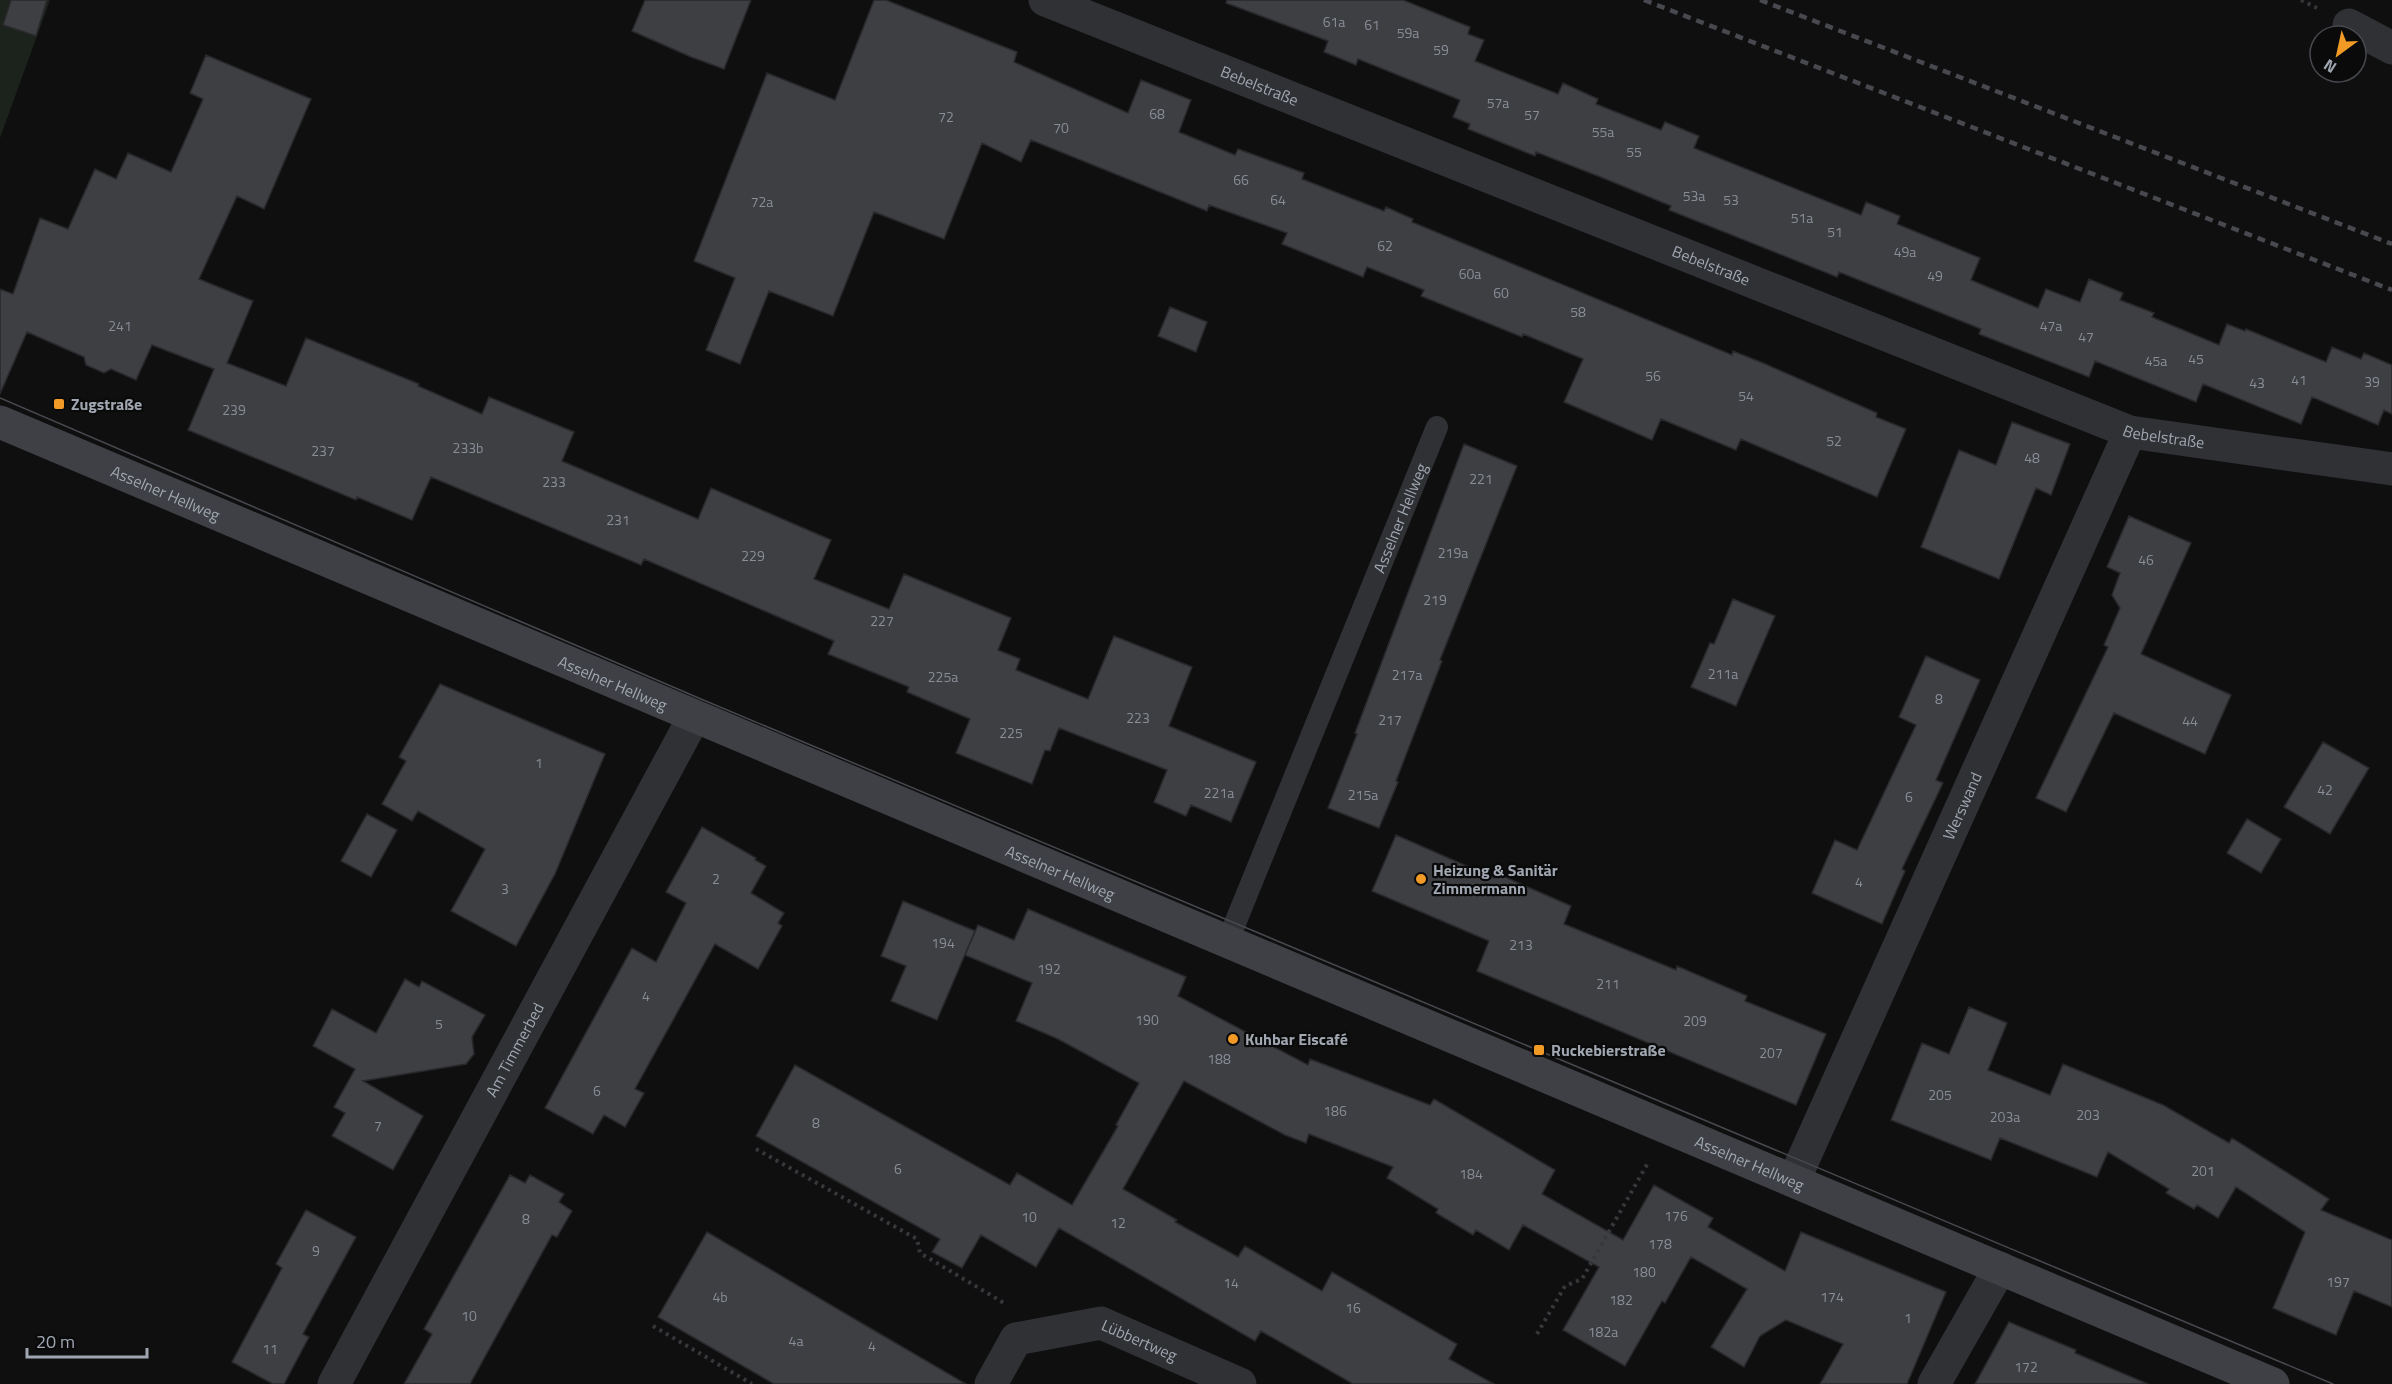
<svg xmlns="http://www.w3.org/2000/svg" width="2392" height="1384" viewBox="0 0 2392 1384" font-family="'Titillium Web',sans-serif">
<rect width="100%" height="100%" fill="#0f0f10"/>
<path fill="#1b231c" d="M0 0H50L0 138Z"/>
<path fill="#3e3f43" stroke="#29292c" stroke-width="1.5" d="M11 0H47L36 36 3 25Z
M645 0H751L724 69 691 57 632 31Z
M874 0H886L1017 52 1014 62 1128 113 1141 80 1191 100 1179 132 1235 155 1238 149 1304 173 1302 179 1384 211 1386 207 1413 219 1412 222 1732 355 1733 351 1763 363 1877 413 1876 417 1906 429 1877 497 1741 439 1736 450 1661 419 1652 440 1564 402 1583 359 1523 334 1522 337 1421 296 1424 290 1367 267 1363 277 1282 244 1287 233 1209 205 1207 211 1031 140 1021 162 982 143 944 239 874 212 833 316 769 291 740 364 706 350 735 278 694 261 767 73 835 100Z
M1227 0H1403L1470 27 1468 34 1484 40 1475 61 1558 94 1563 83 1598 99 1596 104 1661 130 1665 122 1699 136 1694 148 1861 215 1866 202 1900 216 1897 224 1980 258 1971 280 2038 308 2046 289 2080 302 2089 279 2123 293 2120 300 2154 313 2152 317 2219 345 2227 324 2245 331 2246 329 2326 362 2332 347 2361 359 2364 353 2392 365V414L2384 410 2378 425 2312 397 2301 424 2203 384 2196 402 2095 361 2089 377 1979 334 1981 329 1839 272 1837 277 1669 210 1671 206 1603 178 1536 152 1535 156 1468 129 1470 124 1453 117 1460 100 1358 59 1356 65 1324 52 1328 41 1226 3Z
M206 55 311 99 264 209 237 196 199 279 253 301 227 363 286 386 306 338 419 384 418 386 482 414 489 397 574 432 562 461 698 519 711 488 831 540 814 579 889 609 904 574 1011 618 998 650 1020 659 1016 670 1088 699 1114 636 1192 667 1169 726 1256 762 1231 822 1191 805 1186 816 1154 802 1167 770 1059 728 1050 751 1045 750 1032 784 956 753 970 719 907 692 909 687 828 654 834 641 644 559 641 565 431 477 412 520 357 497 356 500 188 430 214 369 152 345 136 380 111 369 104 373 86 365 84 357 27 332 0 394V289L13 294 40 218 68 229 95 169 116 179 128 153 171 172 203 99 190 93Z
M1170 307 1207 322 1196 352 1158 336Z
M2012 422 2070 444 2051 495 2036 488 1999 579 1921 547 1959 450 1996 465Z
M1464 444 1517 466 1440 660 1442 661 1396 781 1398 782 1379 828 1328 808 1357 734 1355 733Z
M2129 516 2191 543 2141 654 2231 695 2205 754 2114 713 2066 812 2036 798 2108 647 2104 645 2120 608 2112 595 2120 573 2107 567Z
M1733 599 1775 616 1736 706 1691 687 1710 643 1714 644Z
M1926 656 1980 680 1936 780 1943 783 1902 869 1905 871 1882 924 1812 893 1835 840 1857 850 1916 725 1899 717Z
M440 684 605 754 555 874 516 946 451 911 485 849 418 811 412 821 382 804 406 761 399 757Z
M2323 742 2369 768 2330 834 2284 807Z
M367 814 397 830 371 877 341 861Z
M2247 819 2281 839 2261 873 2227 853Z
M702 827 756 858 755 860 766 866 751 893 784 913 778 923 782 926 758 969 715 944 635 1089 644 1093 625 1127 604 1115 593 1134 545 1108 632 948 656 962 686 903 666 892Z
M1396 835 1494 878 1496 873 1571 906 1564 924 1676 970 1677 966 1747 996 1745 1001 1826 1034 1796 1105 1477 971 1489 941 1372 891Z
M903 901 975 931 937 1020 891 1001 906 966 881 956Z
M1028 909 1186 977 1178 996 1308 1065 1310 1059 1430 1105 1434 1099 1555 1170 1542 1194 1623 1240 1654 1185 1713 1218 1708 1227 1785 1271 1801 1232 1946 1292 1907 1384H1820L1843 1344 1786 1320 1760 1336 1744 1367 1711 1347 1747 1289 1691 1257 1665 1303 1662 1301 1625 1366 1563 1330 1599 1267 1523 1225 1509 1250 1476 1230 1473 1235 1436 1213 1438 1209 1387 1178 1393 1167 1309 1134 1306 1143 1285 1135 1184 1081 1123 1189 1177 1220 1175 1222 1238 1257 1245 1246 1322 1291 1332 1272 1457 1344 1449 1359 1494 1384H1353L1261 1331 1255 1341 1059 1228 1036 1267 981 1235 962 1268 932 1252 940 1239 756 1136 795 1065 1010 1185 1017 1173 1072 1205 1118 1126 1116 1125 1139 1083 1058 1039 1016 1021 1032 983 965 955 978 925 1014 940Z
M405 979 419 987 422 981 485 1015 472 1037 474 1054 466 1064 363 1081 423 1116 393 1170 332 1136 345 1113 334 1107 355 1069 313 1046 332 1009 376 1033Z
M1969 1007 2007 1023 1988 1070 2050 1095 2063 1064 2163 1105 2229 1143 2232 1138 2329 1199 2321 1210 2392 1240V1307L2354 1291 2336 1335 2273 1308 2305 1232 2236 1187 2218 1218 2197 1205 2194 1209 2166 1193 2169 1189 2108 1152 2097 1177 2000 1138 1991 1160 1891 1120 1922 1043 1949 1054Z
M510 1175 525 1183 530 1175 564 1194 559 1202 572 1211 557 1237 552 1235 470 1384H404L432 1334 424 1329Z
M306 1210 356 1237 303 1334 309 1337 284 1384H273L232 1362 282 1268 276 1264Z
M707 1232 858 1321 966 1384H774L658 1317Z
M2009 1322 2076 1350 2075 1353 2148 1384H1975Z"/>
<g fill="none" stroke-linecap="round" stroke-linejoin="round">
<path stroke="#36383c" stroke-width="4" stroke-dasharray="3 4.5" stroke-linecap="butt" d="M2301 0 2317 8
M756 1149 917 1239 920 1253 1004 1303
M653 1326 752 1384
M1537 1334 1565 1286 1582 1279 1649 1161"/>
<path stroke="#303135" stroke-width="22" id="s1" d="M1227 943 1437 427"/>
<g stroke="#303135" stroke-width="33">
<path id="s2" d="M1045 0 2130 432 2392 469"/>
<path d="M2349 25 2392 48"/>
<path id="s3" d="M1794 1180 2130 432"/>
<path id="s4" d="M334 1384 694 717"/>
<path id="s5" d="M991 1384 1016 1339 1101 1323 1240 1384"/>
<path d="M1934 1384 2000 1268"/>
</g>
<path stroke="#3e4045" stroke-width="33" id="s6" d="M0 422C756 746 1515 1063 2273 1384"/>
<path stroke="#47494e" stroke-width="1.5" d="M0 398 701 699 2333 1384"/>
<path stroke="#47494e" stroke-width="4.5" stroke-dasharray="8 6" stroke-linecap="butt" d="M1644 0 2392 290
M1760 0 2392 244"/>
</g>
<g fill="#f19a26" stroke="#0a0a0b" stroke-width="2">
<rect x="53" y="398" width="12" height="12" rx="3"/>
<circle cx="1421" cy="879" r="6"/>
<circle cx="1233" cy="1039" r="6"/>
<rect x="1533" y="1044" width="12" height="12" rx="3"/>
</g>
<g text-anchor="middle" stroke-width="4.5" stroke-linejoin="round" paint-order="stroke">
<g font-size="14" fill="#888d96">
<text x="1334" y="27">61a</text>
<text x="1372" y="30">61</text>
<text x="1408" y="38">59a</text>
<text x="1441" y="55">59</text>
<text x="1498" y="108">57a</text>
<text x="1157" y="119">68</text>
<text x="1532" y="120">57</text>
<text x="946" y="122">72</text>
<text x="1061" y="133">70</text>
<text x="1603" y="137">55a</text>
<text x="1634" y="157">55</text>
<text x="1241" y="185">66</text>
<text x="1694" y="201">53a</text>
<text x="1278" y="205">64</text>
<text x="1731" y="205">53</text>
<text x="762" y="207">72a</text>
<text x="1802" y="223">51a</text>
<text x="1835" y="237">51</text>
<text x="1385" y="251">62</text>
<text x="1905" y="257">49a</text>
<text x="1470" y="279">60a</text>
<text x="1935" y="281">49</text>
<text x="1501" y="298">60</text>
<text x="1578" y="317">58</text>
<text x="120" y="331">241</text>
<text x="2051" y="331">47a</text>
<text x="2086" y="342">47</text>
<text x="2196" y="364">45</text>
<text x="2156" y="366">45a</text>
<text x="1653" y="381">56</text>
<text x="2299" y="385">41</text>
<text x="2372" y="387">39</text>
<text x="2257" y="388">43</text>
<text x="1746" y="401">54</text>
<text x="234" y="415">239</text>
<text x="1834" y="446">52</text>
<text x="468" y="453">233b</text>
<text x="323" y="456">237</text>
<text x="2032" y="463">48</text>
<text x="1481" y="484">221</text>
<text x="554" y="487">233</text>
<text x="618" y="525">231</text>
<text x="1453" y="558">219a</text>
<text x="753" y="561">229</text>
<text x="2146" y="565">46</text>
<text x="1435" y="605">219</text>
<text x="882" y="626">227</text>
<text x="1723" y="679">211a</text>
<text x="1407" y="680">217a</text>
<text x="943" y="682">225a</text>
<text x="1939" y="704">8</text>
<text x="1138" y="723">223</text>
<text x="1390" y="725">217</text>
<text x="2190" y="726">44</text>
<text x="1011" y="738">225</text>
<text x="539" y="768">1</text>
<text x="2325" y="795">42</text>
<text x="1219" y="798">221a</text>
<text x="1363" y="800">215a</text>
<text x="1909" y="802">6</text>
<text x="716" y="884">2</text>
<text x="1859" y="887">4</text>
<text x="505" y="894">3</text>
<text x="943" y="948">194</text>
<text x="1521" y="950">213</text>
<text x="1049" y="974">192</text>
<text x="1608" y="989">211</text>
<text x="646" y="1001">4</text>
<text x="1147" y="1025">190</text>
<text x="1695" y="1026">209</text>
<text x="439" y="1029">5</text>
<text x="1771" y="1058">207</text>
<text x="1219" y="1064">188</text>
<text x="597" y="1096">6</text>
<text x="1940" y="1100">205</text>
<text x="1335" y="1116">186</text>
<text x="2088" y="1120">203</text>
<text x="2005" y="1122">203a</text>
<text x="816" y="1128">8</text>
<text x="378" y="1131">7</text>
<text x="898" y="1174">6</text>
<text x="2203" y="1176">201</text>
<text x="1471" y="1179">184</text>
<text x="1676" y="1221">176</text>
<text x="1029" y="1222">10</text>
<text x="526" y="1224">8</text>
<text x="1118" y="1228">12</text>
<text x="1660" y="1249">178</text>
<text x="316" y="1256">9</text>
<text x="1644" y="1277">180</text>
<text x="2338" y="1287">197</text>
<text x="1231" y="1288">14</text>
<text x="720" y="1302">4b</text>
<text x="1832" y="1302">174</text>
<text x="1621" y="1305">182</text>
<text x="1353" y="1313">16</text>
<text x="469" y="1321">10</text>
<text x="1908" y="1323">1</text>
<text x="1603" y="1337">182a</text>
<text x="796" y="1346">4a</text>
<text x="872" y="1351">4</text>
<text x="270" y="1354">11</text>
<text x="2026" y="1372">172</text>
</g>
<g font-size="16" fill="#a0a7b1" stroke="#0a0a0b">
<text dy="6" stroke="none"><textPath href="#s2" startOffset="231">Bebelstraße</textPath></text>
<text dy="6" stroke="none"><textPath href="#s2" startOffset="717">Bebelstraße</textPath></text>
<text dy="6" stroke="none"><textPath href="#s2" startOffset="1202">Bebelstraße</textPath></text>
<text dy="6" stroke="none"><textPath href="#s6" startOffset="180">Asselner Hellweg</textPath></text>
<text dy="6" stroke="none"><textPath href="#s1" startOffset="459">Asselner Hellweg</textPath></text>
<text dy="6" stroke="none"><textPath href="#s6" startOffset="666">Asselner Hellweg</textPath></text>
<text dy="6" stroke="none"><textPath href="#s3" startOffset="410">Werswand</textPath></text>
<text dy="6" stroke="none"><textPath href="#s6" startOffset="1152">Asselner Hellweg</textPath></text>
<text dy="6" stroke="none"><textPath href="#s4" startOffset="380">Am Timmerbed</textPath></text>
<text dy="6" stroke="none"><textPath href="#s6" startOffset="1900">Asselner Hellweg</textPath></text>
<text dy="6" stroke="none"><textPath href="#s5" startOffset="180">Lübbertweg</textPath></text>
</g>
<g font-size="16" font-weight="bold" fill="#a0a7b1" stroke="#0a0a0b" text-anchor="start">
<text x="71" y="410">Zugstraße</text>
<text x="1433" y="876">Heizung &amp; Sanitär<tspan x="1433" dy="18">Zimmermann</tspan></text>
<text x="1245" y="1045">Kuhbar Eiscafé</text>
<text x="1551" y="1056">Ruckebierstraße</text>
</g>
</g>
<g transform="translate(2338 54) rotate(213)"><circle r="28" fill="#0a0a0b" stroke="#46494d" stroke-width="1.5"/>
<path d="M0-4.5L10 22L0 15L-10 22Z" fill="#f19a26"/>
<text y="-9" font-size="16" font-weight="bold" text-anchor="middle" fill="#a0a7b1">N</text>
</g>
<path d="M27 1348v9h120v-9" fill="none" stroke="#a0a7b1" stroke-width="3"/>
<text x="36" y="1348" font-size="18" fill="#a0a7b1" stroke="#0a0a0b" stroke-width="4.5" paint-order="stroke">20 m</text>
</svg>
